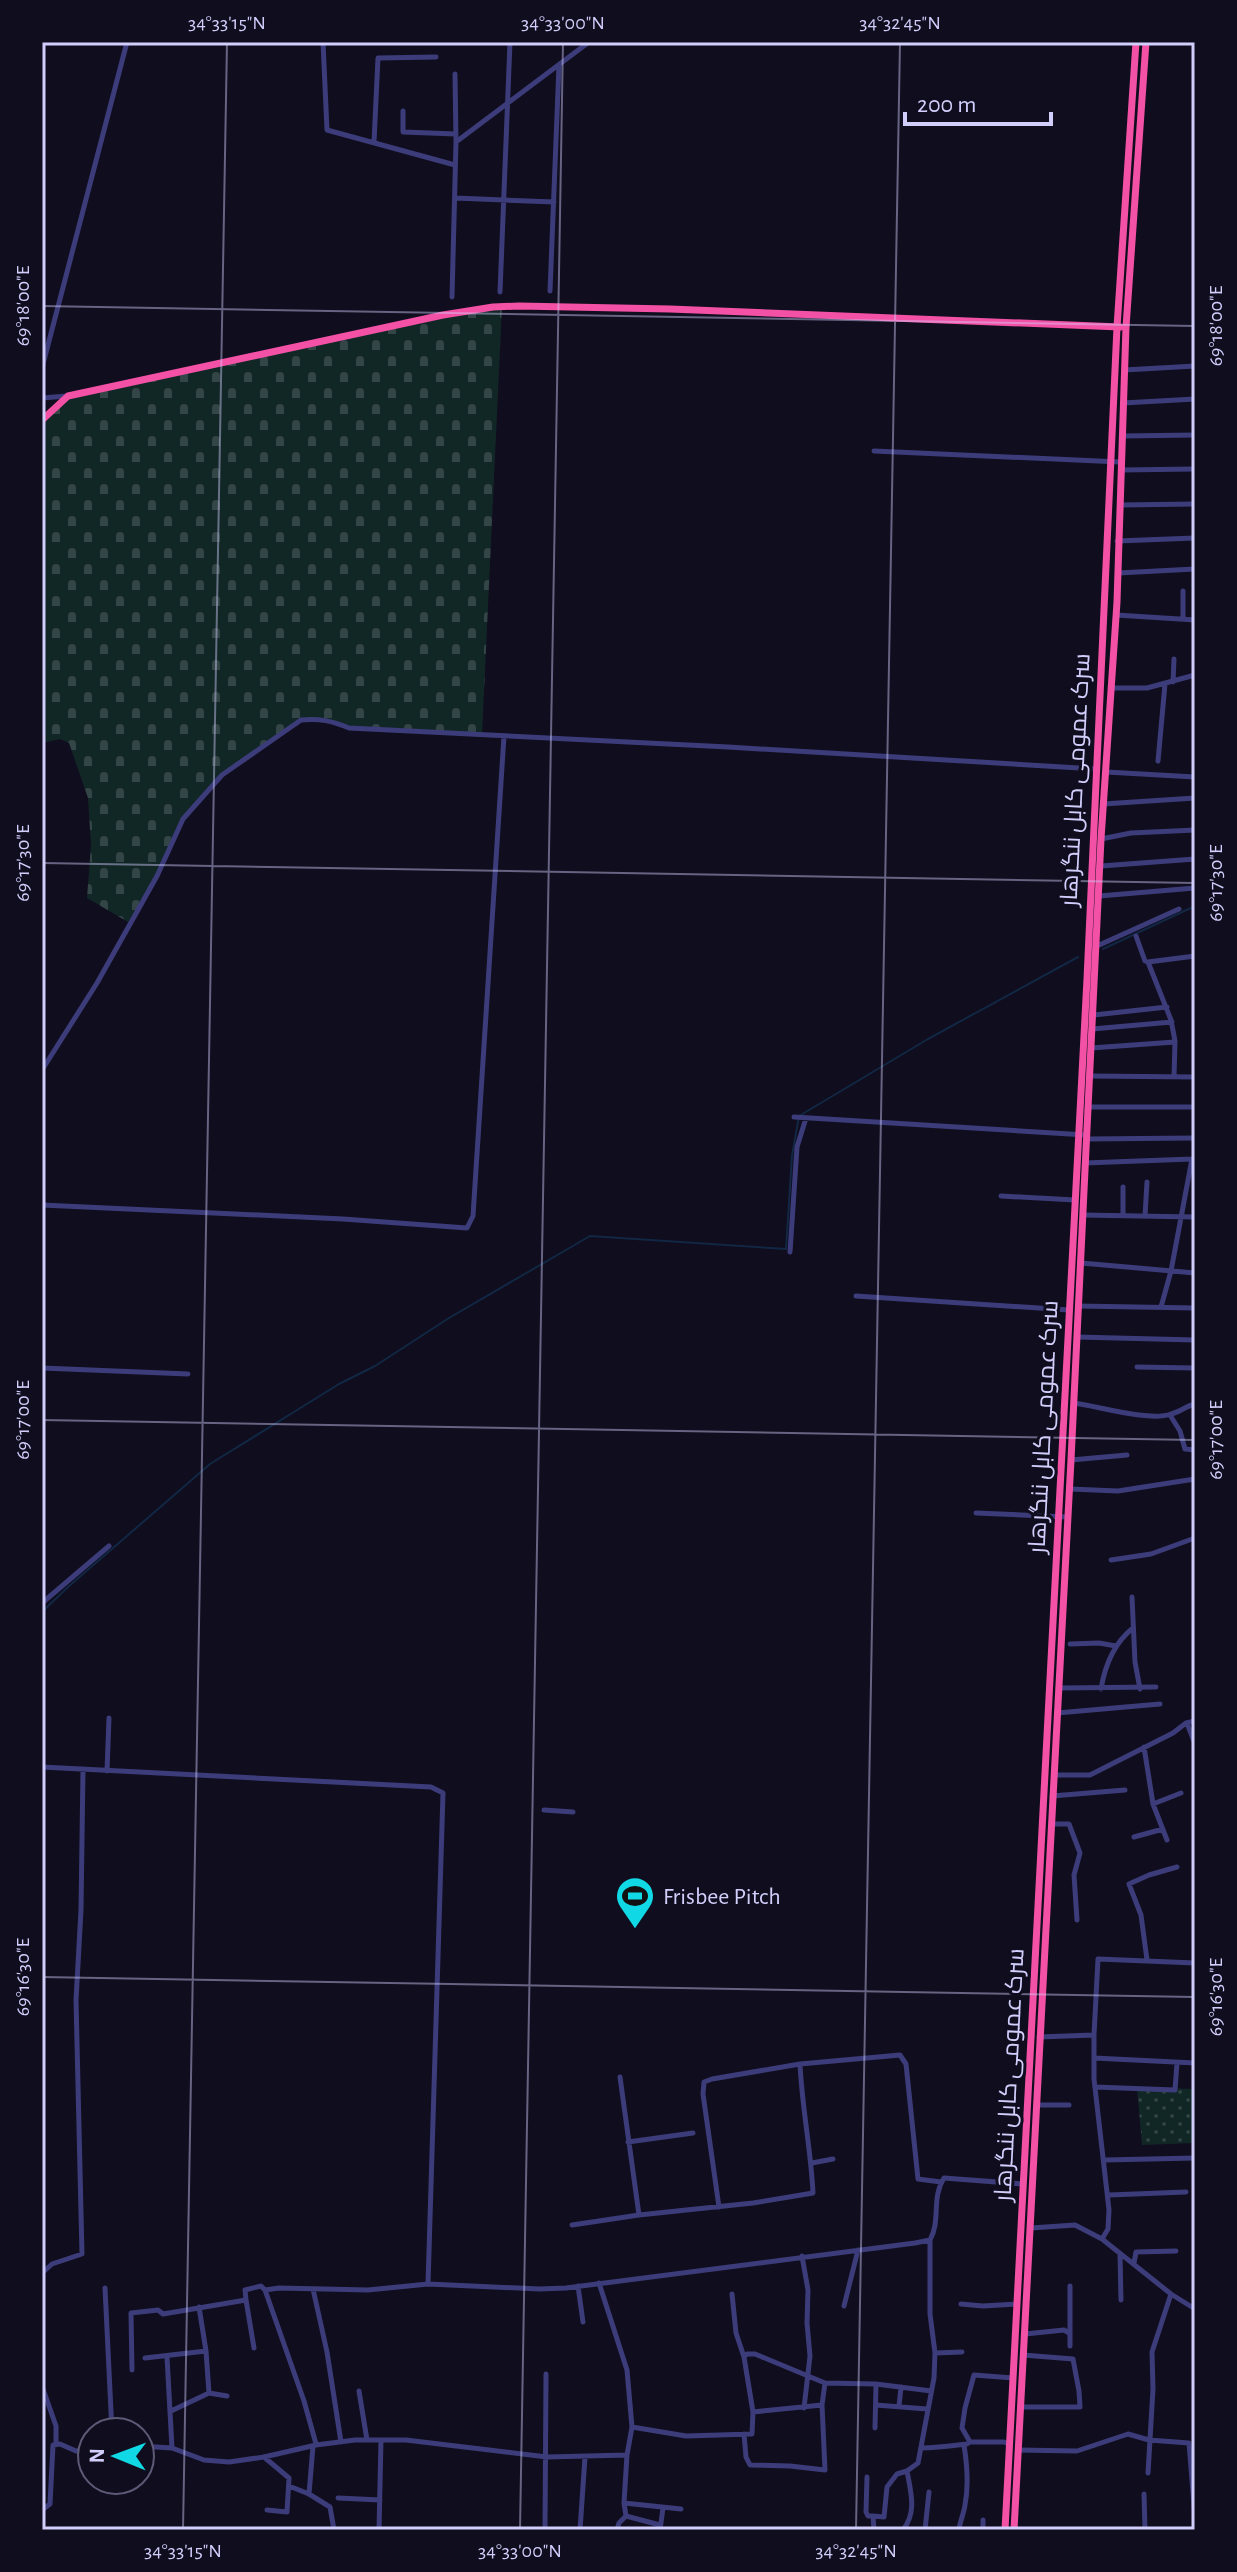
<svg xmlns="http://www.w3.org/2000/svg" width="1237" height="2572" viewBox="0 0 1237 2572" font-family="'Alegreya Sans',Cairo,sans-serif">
<defs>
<pattern id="cemetery-stones" width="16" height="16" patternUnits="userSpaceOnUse" patternTransform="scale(2)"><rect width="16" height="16" fill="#112726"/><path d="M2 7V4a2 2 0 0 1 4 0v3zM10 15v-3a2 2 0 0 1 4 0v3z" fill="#334546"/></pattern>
<pattern id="park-dots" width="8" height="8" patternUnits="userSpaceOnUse" patternTransform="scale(2)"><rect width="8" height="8" fill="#112726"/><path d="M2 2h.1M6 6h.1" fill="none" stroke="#334546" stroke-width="1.8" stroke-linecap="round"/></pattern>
</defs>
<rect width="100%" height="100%" fill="#100d1e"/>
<path fill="url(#cemetery-stones)" d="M502 306 482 735 349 728 331 721 301 720 222 775 184 819 157 876 128 922 87 898 91 845 88 798 69 743 60 739 42 743V420L68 396Z"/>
<path fill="url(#park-dots)" d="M1137 2087 1192 2089 1194 2143 1142 2145Z"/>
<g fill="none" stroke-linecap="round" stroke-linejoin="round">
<path stroke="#112743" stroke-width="2" d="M1103 949 1195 906
M42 1612 68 1587 210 1464 339 1384 375 1366 449 1318 590 1236 786 1249 792 1156 799 1116 928 1039 1078 957"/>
<path stroke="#3c3c7a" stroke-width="5" d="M323 42 327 130 455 165
M455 74 456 142
M403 111V132L456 134
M374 142 378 58 436 57
M455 198 554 202
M550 291 559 65
M500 292 510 42
M452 297 456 142 589 42
M42 368 127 42
M1124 370 1195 366
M42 398 67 396
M1123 403 1195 399
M1122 436 1195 435
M874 451 1120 462
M1121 470 1195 469
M1120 505 1195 504
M1117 541 1195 538
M1118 573 1195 569
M1116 615 1195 620
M1183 619V591
M1173 682 1174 659
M1111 688H1147L1195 675
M1158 761 1165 684
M1106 772 1195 777
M1103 804 1195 798
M1101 839 1131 833 1195 830
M1101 866 1195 859
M1099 896 1195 888
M1136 936 1145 961 1148 962 1171 1020 1175 1041 1174 1077
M1097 946 1179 909
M1148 962 1195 956
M1094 1015 1167 1007
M1092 1029 1172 1022
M1091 1048 1175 1042
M42 1070 97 983 157 876 183 819 222 775 301 720C319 718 332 721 349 728L728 747 1096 769
M1090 1076 1195 1077
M1088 1107H1195
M794 1117 1086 1135
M1086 1139 1195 1138
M1085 1163 1192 1159
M1001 1196 1075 1200
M42 1205 343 1219 467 1228 473 1216 504 736
M1083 1215 1195 1217
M1123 1215V1187
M1145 1216 1147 1182
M790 1252 797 1147 806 1118
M1081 1263 1195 1273
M856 1296 1069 1310
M1078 1306 1195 1308
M1161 1307 1171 1271 1192 1159
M1077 1337 1195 1340
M1137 1367 1195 1368
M42 1368 188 1374
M1074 1403C1098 1406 1149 1422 1171 1414 1180 1412 1186 1406 1195 1404
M1170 1415 1180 1431 1185 1449 1195 1450
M1071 1460 1127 1455
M1070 1489 1118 1491 1195 1479
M976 1513 1068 1517
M1111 1560 1151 1554 1195 1538
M1132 1597 1135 1662 1140 1689
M42 1603 109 1546
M1070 1644 1099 1643 1116 1646
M1058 1688 1156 1687
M1101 1689C1105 1665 1114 1643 1133 1628
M1057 1713 1160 1704
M1187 1723 1195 1744
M1144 1747 1153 1804 1167 1840
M42 1767 431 1787 443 1793 428 2284
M107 1771 109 1718
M1054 1775H1090L1173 1733 1186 1723 1195 1721
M1052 1796 1125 1790
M1153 1804 1181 1793
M544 1810 573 1812
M1051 1824H1069L1080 1853 1074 1875 1077 1920
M1134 1837 1163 1829
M1147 1960 1141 1915 1129 1884 1149 1875 1177 1867
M1039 2037 1094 2035
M1094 2058 1195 2063
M620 2077 639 2215
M1095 2087 1175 2090 1177 2063
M1036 2105H1069
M628 2142 693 2133
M1105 2160 1195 2158
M812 2163 833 2159
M1109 2195 1186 2192
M719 2207 703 2094 704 2082 712 2079 800 2064 900 2055 906 2064 918 2179 941 2182
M572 2225 639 2215 753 2203 813 2193C811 2150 802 2108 800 2064
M1031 2228 1075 2225 1102 2239 1171 2294 1195 2309
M1102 2239 1108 2229 1109 2210 1094 2079V2035L1098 1959 1195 1963
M1120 2254 1121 2300
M802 2256 808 2290 807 2323 810 2356 804 2408
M1134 2263 1136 2252 1176 2251
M42 2273 52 2264 82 2254 76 2000 81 1910 83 1769
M599 2283 627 2370 632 2427 627 2455 624 2503 626 2516 660 2525
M578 2286 583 2322
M105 2288 112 2432
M313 2289 327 2352 341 2442
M265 2290 304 2401 316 2444
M732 2294 736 2333 744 2357
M246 2300 254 2348
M961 2304 983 2306 1017 2304
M844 2306 858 2250
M199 2307 206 2351 209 2393
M1025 2334 1064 2330 1069 2333
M1070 2346V2286
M935 2353 962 2352
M167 2357 172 2448
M145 2358 206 2351
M132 2370 131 2313 158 2310 163 2314 246 2300 245 2290 261 2286 265 2290 279 2288 368 2290 428 2284 539 2289 566 2288 915 2243 930 2240C941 2221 931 2198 944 2178L1023 2184
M42 2386 56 2426V2444
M359 2391 367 2440
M876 2405 927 2409
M899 2406 901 2387
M1021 2407H1080L1079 2391 1073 2359 1023 2355
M171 2411 209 2393 227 2396
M753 2412 822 2405
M632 2427 686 2436 752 2434 753 2412 744 2357 747 2354H755L825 2383 876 2384 931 2391
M875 2428 876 2384
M744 2434 746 2457 750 2465 790 2466 825 2470 822 2405 825 2383
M970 2442 962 2428 965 2408 974 2375 1013 2378
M140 2446 172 2448 204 2460 229 2462 264 2457 316 2445 355 2440H406L547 2457 627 2455
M921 2448C937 2448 951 2446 967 2444L970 2442H1004L1009 2444
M1018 2450 1077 2451 1128 2434 1149 2440 1189 2443 1195 2518
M264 2457 289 2478 287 2512 267 2510
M1148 2473 1153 2389 1152 2352 1171 2294
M867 2477 866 2512 868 2516H873
M289 2486 309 2494 330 2507 334 2530
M309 2494 313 2446
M1144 2494 1145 2530
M338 2498 380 2500
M624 2503 681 2509
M42 2510 50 2504 53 2445 60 2444 76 2451 92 2450
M983 2520V2530
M379 2530 381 2440
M545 2530 546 2374
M580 2530 585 2457
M617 2530 619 2523 626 2516
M660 2530 663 2508
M874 2530 873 2516 884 2517 887 2487 897 2474 907 2471 918 2463 934 2378 935 2353 930 2314V2240
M903 2530C917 2512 911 2493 907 2471
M925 2530 929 2492
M959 2530C960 2521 964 2513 965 2505 969 2485 967 2464 964 2445"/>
<path stroke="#f351a5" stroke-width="7" d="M42 420 68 396 443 315 493 307 519 306 670 309 1120 327
M1005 2530 1087 979 1117 327 1136 42
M1014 2530 1071 1460 1101 839 1117 602 1126 327 1146 42"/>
</g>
<path fill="none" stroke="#d1cefc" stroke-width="2" stroke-opacity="0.45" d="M42 306 1195 326M42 863 1195 883M42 1420 1195 1440M42 1977 1195 1997M183 2530 227 42M520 2530 563 42M856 2530 900 42M1193 2530 1195 2416"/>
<defs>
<g id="stadium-pin" transform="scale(2)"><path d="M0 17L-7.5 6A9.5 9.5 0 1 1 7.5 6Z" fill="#10d8e5" stroke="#100d1e"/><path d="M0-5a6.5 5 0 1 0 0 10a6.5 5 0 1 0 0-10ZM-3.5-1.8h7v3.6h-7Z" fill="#111"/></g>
</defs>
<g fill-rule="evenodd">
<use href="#stadium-pin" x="635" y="1896"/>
</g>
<g text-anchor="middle" stroke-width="6" stroke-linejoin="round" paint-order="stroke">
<g font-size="24" fill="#d1cefc" stroke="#100d1e">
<text transform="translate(1075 780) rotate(-87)" y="8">سرک عمومی کابل ننگرهار</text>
<text transform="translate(1043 1427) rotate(-87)" y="8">سرک عمومی کابل ننگرهار</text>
<text transform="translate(1009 2075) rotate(-87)" y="8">سرک عمومی کابل ننگرهار</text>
</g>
<g font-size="24" fill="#d1cefc" stroke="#100d1e" text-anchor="start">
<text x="663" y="1904">Frisbee Pitch</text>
</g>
</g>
<rect width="1237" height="2572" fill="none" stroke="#100d1e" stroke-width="88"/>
<g transform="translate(116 2456) rotate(271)"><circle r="38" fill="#100d1e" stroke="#5d5a77" stroke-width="2"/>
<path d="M0-6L14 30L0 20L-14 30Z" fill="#10d8e5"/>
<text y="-12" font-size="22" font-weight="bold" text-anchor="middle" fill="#d1cefc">N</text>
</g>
<path d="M905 112v12h146v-12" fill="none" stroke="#d1cefc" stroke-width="4"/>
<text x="917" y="112" font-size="24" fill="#d1cefc" stroke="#100d1e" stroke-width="6" paint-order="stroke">200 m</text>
<rect x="44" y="44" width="1149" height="2484" fill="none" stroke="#d1cefc" stroke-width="3"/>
<g font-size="20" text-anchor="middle" fill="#d1cefc">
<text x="227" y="29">34°33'15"N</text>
<text x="563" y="29">34°33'00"N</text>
<text x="900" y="29">34°32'45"N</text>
<text transform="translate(22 306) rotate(-90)" y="7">69°18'00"E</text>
<text transform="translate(1215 326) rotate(-90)" y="7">69°18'00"E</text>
<text transform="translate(22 863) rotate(-90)" y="7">69°17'30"E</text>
<text transform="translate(1215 883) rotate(-90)" y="7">69°17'30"E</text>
<text transform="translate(22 1420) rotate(-90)" y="7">69°17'00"E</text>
<text transform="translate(1215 1440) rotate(-90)" y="7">69°17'00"E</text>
<text transform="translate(22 1977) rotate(-90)" y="7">69°16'30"E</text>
<text transform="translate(1215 1997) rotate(-90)" y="7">69°16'30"E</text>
<text x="183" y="2557">34°33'15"N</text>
<text x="520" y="2557">34°33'00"N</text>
<text x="856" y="2557">34°32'45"N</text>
</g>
</svg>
